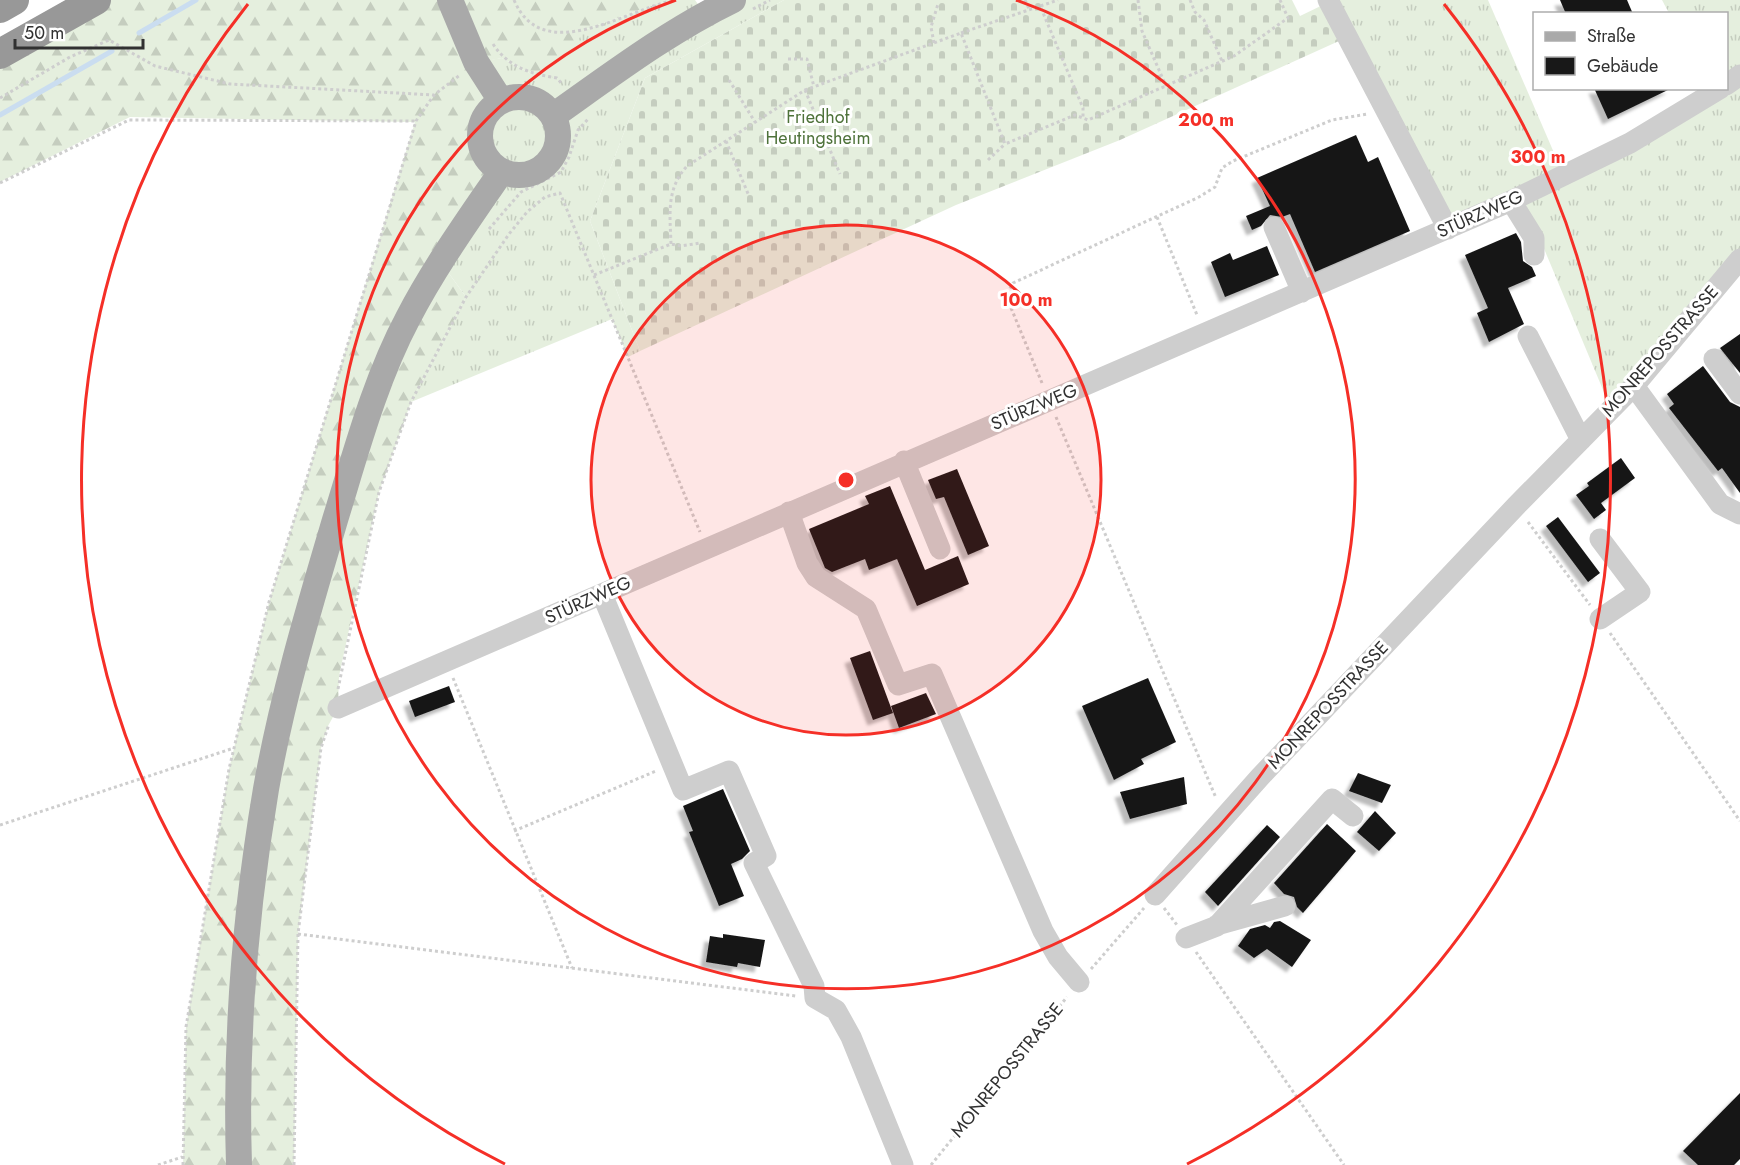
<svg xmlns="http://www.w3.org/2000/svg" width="1740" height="1165" viewBox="0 0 1740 1165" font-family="Jost,sans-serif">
<defs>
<pattern id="grass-tufts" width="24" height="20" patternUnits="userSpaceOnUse" patternTransform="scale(1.5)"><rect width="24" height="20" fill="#e5efde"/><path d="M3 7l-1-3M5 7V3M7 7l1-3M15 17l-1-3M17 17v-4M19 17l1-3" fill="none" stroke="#c5cdbf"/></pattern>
<pattern id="forest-firs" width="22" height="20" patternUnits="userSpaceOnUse" patternTransform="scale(1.5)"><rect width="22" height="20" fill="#e5efde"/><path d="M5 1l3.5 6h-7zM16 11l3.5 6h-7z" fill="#c5cdbf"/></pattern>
<pattern id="cemetery-stones" width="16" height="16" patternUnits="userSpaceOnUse" patternTransform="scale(1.5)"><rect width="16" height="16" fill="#e5efde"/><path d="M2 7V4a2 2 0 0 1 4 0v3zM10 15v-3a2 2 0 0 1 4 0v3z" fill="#c5cdbf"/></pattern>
<filter id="shadow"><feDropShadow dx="-5.5" dy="5.5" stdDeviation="1.5" flood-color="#0004"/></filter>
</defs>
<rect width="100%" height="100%" fill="#fff"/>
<path fill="url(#grass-tufts)" d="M675 0H695L705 14 733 0H784L645 78 590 221 640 351 628 357 612 319 411 402 466 297 440 261 491 164C474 141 477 118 500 101L476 62 502 58 531 74 584 30 656 4Z
M1328 0H1488L1564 176 1726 88V14L1669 13 1662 0H1740V259L1611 409 1522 196 1448 229Z"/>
<path fill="url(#forest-firs)" d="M96 0H675L656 4 584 30 557 78 531 74 502 58 476 63 501 101C477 118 474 141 491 165L440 261 466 297 411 402 379 492 339 676 338 708 328 726 321 748 298 934 294 1165H183L186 1027 229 769 269 602 415 122 130 117 0 182V54Z"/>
<path fill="url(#cemetery-stones)" d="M784 0H1292L1300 16 1329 2 1339 41 1120 140 956 205 640 351 590 221 645 78Z"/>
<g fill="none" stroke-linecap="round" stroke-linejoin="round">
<path stroke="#caddf0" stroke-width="5" d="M139 33 196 0
M0 115 112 51"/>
</g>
<path fill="#181818" filter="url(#shadow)" d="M1560 0H1627L1633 14H1566Z
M1594 88H1672L1608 119Z
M1356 135 1368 162 1378 157 1410 231 1315 272 1290 214 1282 217 1270 215 1261 226 1252 230 1246 216 1270 206 1257 178Z
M1516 233 1521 242 1523 261 1532 267 1536 276 1508 288 1524 324 1489 342 1477 313 1488 308 1465 255Z
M1267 246 1279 275 1225 297 1211 262 1230 253 1233 260Z
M1740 334V373L1720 348Z
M1703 366 1730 402 1740 407V493L1722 468 1718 471 1669 408 1674 404 1667 394Z
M1621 458 1635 478 1601 503 1606 510 1594 519 1576 495 1589 486 1587 483Z
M957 469 989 546 968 555 944 497 936 499 928 480Z
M890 486 925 570 958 556 969 584 917 606 897 559 869 570 865 559 832 572 825 568 809 529 869 504 865 496Z
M1558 517 1600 573 1588 582 1546 526Z
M870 651 893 713 873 720 850 658Z
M1148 678 1176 742 1141 759 1144 764 1114 780 1082 706Z
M449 686 455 702 415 717 409 701Z
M926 693 936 714 899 728 891 706Z
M1358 773 1391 785 1382 803 1349 791Z
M1184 777 1187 804 1130 819 1120 792Z
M723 789 750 851 742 859 731 864 744 896 719 906 689 832 693 831 683 806Z
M1375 811 1396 833 1379 851 1357 832Z
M1327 824 1356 851 1303 913 1297 907 1294 897 1284 894 1274 883Z
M1267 825 1280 837 1218 906 1205 892Z
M1280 921 1311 940 1292 967 1267 949 1254 958 1238 946 1250 929 1265 925 1270 928 1274 922Z
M723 934 765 940 760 967 738 963 737 967 706 962 710 936 723 938Z
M1740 1093V1159L1734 1165H1698L1683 1151Z"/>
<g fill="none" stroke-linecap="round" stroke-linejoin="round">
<path stroke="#cecece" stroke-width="3" stroke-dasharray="3 3" stroke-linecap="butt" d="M514 0C543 68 627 9 675 0
M1025 0 1030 11
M1138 0 1142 31 1166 86
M1190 0 1195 12 1204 20 1222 61
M1041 8 1083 108V119
M753 9 770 0
M961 33 1058 0
M934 43 931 27 938 4
M493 44C508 67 531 74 557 78L562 84
M788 59H807L814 87
M729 80 755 122
M805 90 840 174
M0 98 70 57 109 40 155 66 230 84 434 95
M726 141 749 196
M988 160 1005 144
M0 183 129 120 415 121
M1157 217 1197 315
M489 229 521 192 561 172 569 157 578 130 589 118
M671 244C670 214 666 189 687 166L805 90 961 33 1005 144 1075 115 1088 120 1234 56 1288 18 1280 0
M594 275 671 244 681 246 700 243
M1042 383 1009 303 1007 294 1013 283 1199 197 1215 187 1222 168 1233 161 1332 120 1368 114
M1056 417 1216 798
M1528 522 1590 605
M1610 633 1740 821
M453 678 572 968
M338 689 379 492 411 402 466 297 509 234 527 212 545 197 560 193 700 532
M0 825 234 748
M514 831 656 771
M1164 908 1177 925
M298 934 796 996
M1196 952 1344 1165
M1091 969 1144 908
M158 1165 182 1157
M183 1165 186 1027 229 769 269 602 416 121 434 95 460 75
M294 1165 298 934 321 748 329 724
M931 1165 1067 997"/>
<path stroke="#cecece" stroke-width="21" d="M1328 0 1448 229
M1726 85 1740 75
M1511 201 1534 238V255
M1274 227 1302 292
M1528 336 1581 440
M1714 359 1740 394
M1634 386 1720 504 1740 514
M904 461 940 549
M789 512 807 563 816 577 866 609 898 685 932 674 1043 931 1058 957 1079 982
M1600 539 1640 592 1600 619
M602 594 683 790 729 771 766 856 754 863 814 986 815 998 836 1010 851 1037 903 1165
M338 708 1511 201 1630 143 1721 88
M1155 895 1260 777 1516 506 1634 386 1740 259
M1217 925 1285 906
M1186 938 1217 926 1332 799 1353 816"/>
<path stroke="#a9a9a9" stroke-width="26" d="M450 0 476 62 501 101
M480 136a39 39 0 1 1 78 0a39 39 0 1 1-78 0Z
M553 116C611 75 669 31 733 0
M239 1165C235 1039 245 913 266 789 282 698 309 608 335 520 356 452 375 380 408 318 435 266 469 219 501 172"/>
<path stroke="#989898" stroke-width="30" d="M0 8 14 0
M0 54 96 0"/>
</g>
<circle cx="846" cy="480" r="255" fill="#f52f27" fill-opacity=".12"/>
<g fill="none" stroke="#f52f27" stroke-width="3">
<circle cx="846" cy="480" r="255"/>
<path d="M1016 0A509 509 0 1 1 676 0"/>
<path d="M505 1164A764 764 0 0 1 248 4M1444 4A764 764 0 0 1 1187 1164"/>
</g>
<g text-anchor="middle" stroke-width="6" stroke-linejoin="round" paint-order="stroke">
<g font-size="18" fill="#4e723a" stroke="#fff">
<text x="818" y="123">Friedhof<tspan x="818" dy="21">Heutingsheim</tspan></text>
</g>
<g font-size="18" fill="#313131" stroke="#fff">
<text transform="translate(1480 214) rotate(-24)" y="6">STÜRZWEG</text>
<text transform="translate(1660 351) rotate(-49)" y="6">MONREPOSSTRASSE</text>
<text transform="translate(1034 407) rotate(-23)" y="6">STÜRZWEG</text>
<text transform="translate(588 600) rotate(-24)" y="6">STÜRZWEG</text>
<text transform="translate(1328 705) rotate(-47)" y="6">MONREPOSSTRASSE</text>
<text transform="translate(1007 1070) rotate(-51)" y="6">MONREPOSSTRASSE</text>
</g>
</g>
<circle cx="846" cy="480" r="9" fill="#f52f27" stroke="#fff" stroke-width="3"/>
<g font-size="18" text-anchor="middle" font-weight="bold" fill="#f52f27" stroke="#fff" stroke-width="6" stroke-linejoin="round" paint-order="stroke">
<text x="1206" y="126">200 m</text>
<text x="1538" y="163">300 m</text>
<text x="1026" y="306">100 m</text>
</g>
<rect x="1533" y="12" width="195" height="78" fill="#ffffff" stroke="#adadad" stroke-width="1.5"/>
<rect x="1545" y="32" width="30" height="9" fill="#a9a9a9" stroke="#adadad" stroke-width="1.5"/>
<text x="1587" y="42" font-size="18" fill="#313131">Straße</text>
<rect x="1545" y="57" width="30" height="18" fill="#181818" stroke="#adadad" stroke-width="1.5"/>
<text x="1587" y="72" font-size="18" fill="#313131">Gebäude</text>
<path d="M15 39v9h128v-9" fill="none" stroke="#313131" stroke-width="3"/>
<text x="24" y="39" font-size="18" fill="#313131" stroke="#ffffff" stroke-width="4.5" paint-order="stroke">50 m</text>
</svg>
